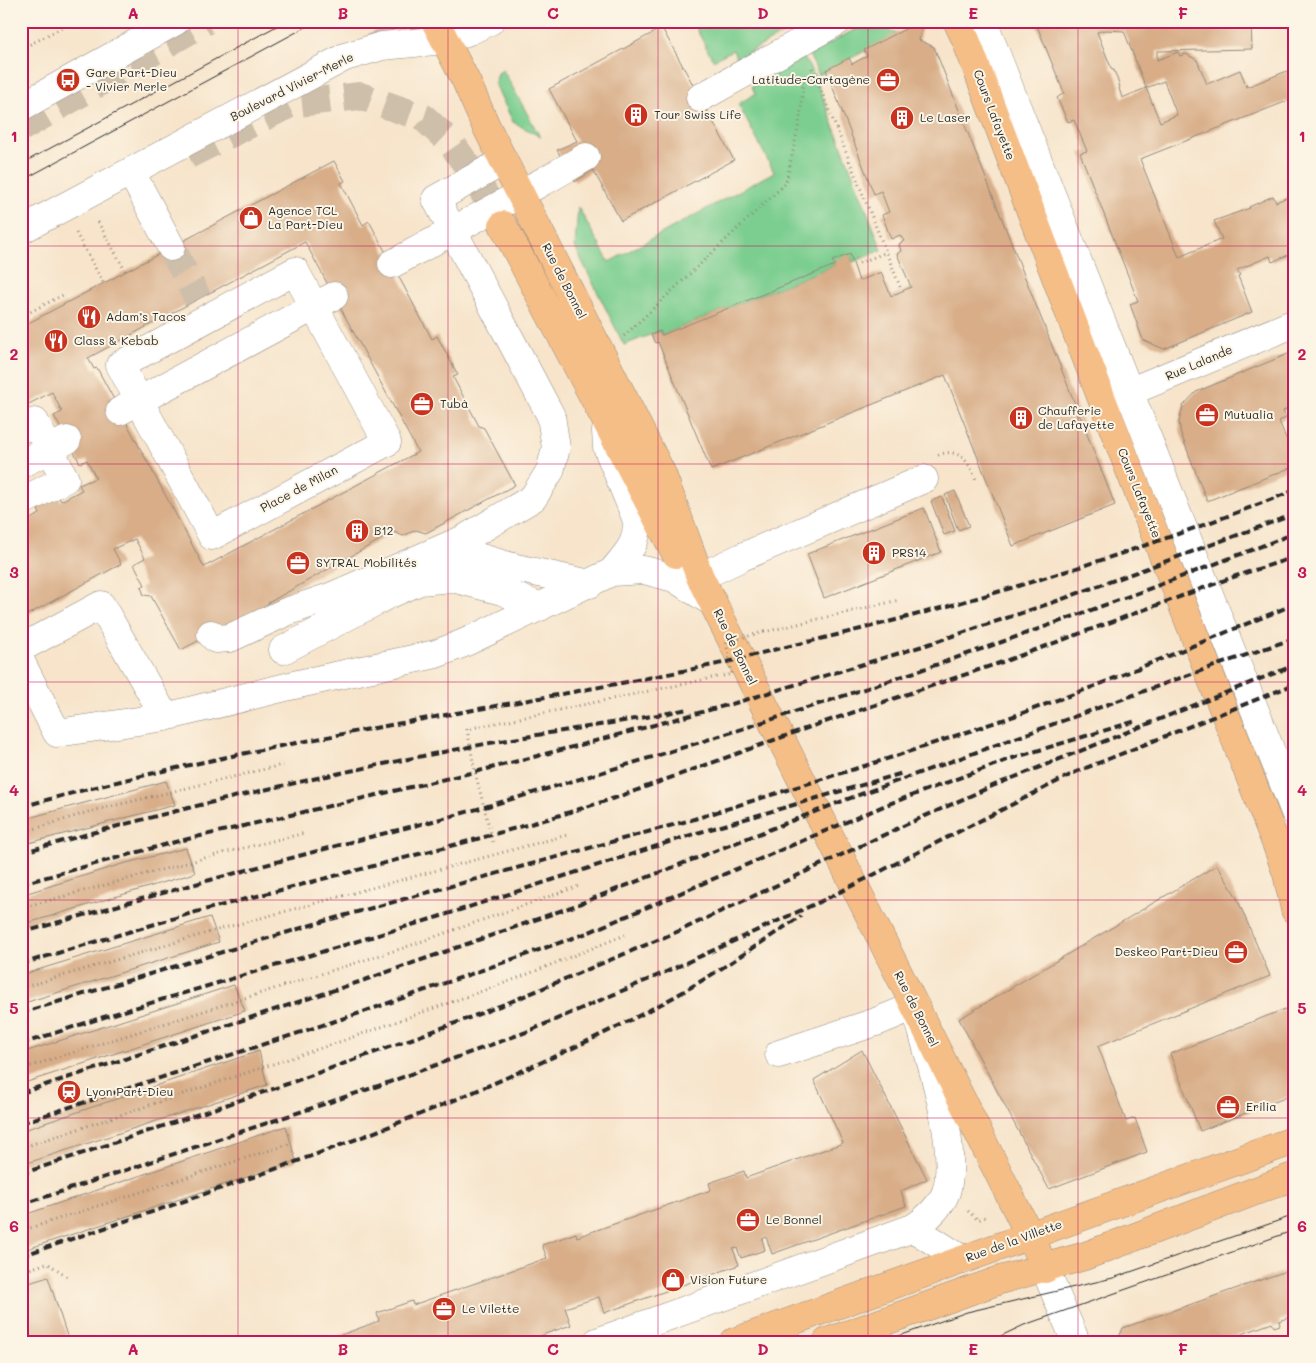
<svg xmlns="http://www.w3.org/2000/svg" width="1316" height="1363" viewBox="0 0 1316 1363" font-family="Mali,sans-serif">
<rect width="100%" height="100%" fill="#fcf5e5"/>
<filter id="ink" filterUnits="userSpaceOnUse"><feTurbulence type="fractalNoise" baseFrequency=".02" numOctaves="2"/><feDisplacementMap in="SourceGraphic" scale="10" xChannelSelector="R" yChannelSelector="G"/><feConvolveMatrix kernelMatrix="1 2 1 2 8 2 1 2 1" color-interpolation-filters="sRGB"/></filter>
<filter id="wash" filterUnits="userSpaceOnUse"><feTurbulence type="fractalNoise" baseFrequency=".0096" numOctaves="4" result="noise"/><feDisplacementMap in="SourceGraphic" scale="20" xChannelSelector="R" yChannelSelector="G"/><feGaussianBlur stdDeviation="1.12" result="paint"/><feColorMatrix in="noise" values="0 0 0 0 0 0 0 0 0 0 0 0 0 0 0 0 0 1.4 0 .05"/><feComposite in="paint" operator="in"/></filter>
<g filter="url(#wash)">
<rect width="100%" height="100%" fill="#f7e4cb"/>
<path fill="#7cce90" stroke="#547c5e" d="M692 21H794L797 26 737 59 733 50 713 60Z
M870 21 897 34 819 75 809 55Z
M804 58 815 77 882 250 853 262 850 255 833 262 835 265 662 335 660 331 624 345 575 247 578 207 609 262 774 172 738 104 755 94 752 86Z
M503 70 540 137H541L513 122 495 84 498 73Z"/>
<g id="blocks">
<path fill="#d8ad88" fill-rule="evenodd" d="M921 21H923L919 40 934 47 1115 505 1013 546 945 375 711 470 658 342 655 343 651 335 660 331 662 335 835 265 832 261 850 254 859 281 881 272 891 296 911 287 897 254 901 251 899 244 904 241 900 235 891 239 882 215 889 212 881 191 874 194 826 70 849 58 852 64 867 56 864 50Z
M1035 21H1251L1252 49 1157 51V60L1178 52 1180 56 1186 54 1197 60 1207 84 1240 70 1247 87 1287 71 1295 90V98L1140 159 1179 257 1222 239 1214 221 1250 208 1249 207 1273 196 1276 202 1295 194V252L1272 262 1270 256 1237 270 1240 275 1238 276 1252 312 1164 349 1143 340 1130 304 1138 301 1080 153 1087 151 1074 120 1068 122 1057 98 1064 93ZM1105 30 1124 31 1146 88 1164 81 1177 115 1160 122 1146 88 1122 98 1119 88 1120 87 1114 70H1112L1097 32Z
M662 28 734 160 621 221 593 170 575 182 557 150 577 141 549 89Z
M334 161 345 181 341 183 363 225 369 221 432 339 437 336 458 375 453 377 479 426 484 428 515 485 426 533 416 530 403 536 394 532 268 603 267 607 248 618 245 616 181 650 151 596 144 595 141 587 145 585 134 564 145 558 135 539 113 549 121 564 27 615 21 605V515L26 514 28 520 40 514 37 507 58 496 61 501 82 490 79 485 96 478 87 460 80 463 54 416 62 412 52 392 21 408V327ZM305 242 418 452 204 567 97 368 94 369 88 358Z
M1295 351V406L1283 411 1286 418 1279 421 1288 443 1295 441V466L1207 501 1181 434 1179 422 1183 406 1196 392Z
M955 491 969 526 958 530 945 495Z
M942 497 955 531 944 535 931 501Z
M924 508 941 552 824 598 807 554Z
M166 781 175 805 21 845V820Z
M186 848 195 873 21 925V895L122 864Z
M1217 865 1236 896 1270 976 1098 1046 1126 1121 1135 1118 1147 1152 1049 1189 959 1019Z
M210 917 219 942 21 1004V975Z
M234 985 245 1011 21 1084V1053Z
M1285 1009 1295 1033V1094L1200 1131 1170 1054Z
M862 1050 927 1179 901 1191 906 1206 772 1254 766 1237 762 1239 765 1250 741 1258 737 1248 733 1249 739 1265 604 1313 599 1297 565 1308 571 1325 522 1342H322L379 1321 377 1313 412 1301 413 1305 547 1258 542 1245 576 1233 577 1237 711 1190 709 1183 744 1171 746 1178 843 1143 814 1080Z
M259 1051 267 1085 21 1165V1131Z
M286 1126 296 1161 21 1251V1216Z
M1295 1268V1315L1279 1321 1280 1325 1274 1327 1272 1323 1220 1342H1117L1123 1328Z
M21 1271 26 1284 48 1277 69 1342H21Z"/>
</g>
</g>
<g filter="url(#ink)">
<use href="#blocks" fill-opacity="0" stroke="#91887b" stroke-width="1"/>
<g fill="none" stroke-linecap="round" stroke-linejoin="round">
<path stroke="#cebfab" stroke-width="28" stroke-dasharray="28 14" stroke-linecap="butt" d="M171 247 198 299"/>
<path stroke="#cebfab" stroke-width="28" stroke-dasharray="28 14" stroke-linecap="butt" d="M372 48 421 21
M21 128 206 21
M188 155 290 104 360 96 424 118 452 144 468 167 503 225"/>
<g stroke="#91887b" stroke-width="29">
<path id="minor" d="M983 21 1295 812
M700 98 838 21
M21 107 176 21
M131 172 171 247
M546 180 586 157
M21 230 345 57 382 46 445 40 469 31 490 21
M392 264 542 182
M295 271 387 442 212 536 120 365Z
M1112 399 1295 323
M120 411 334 296
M21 429 35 422 65 479 21 502
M606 431 607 447 636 518C640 543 626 554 612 572L644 570 674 578 712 602
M21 464 67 440
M438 554 464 553 516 568 590 584
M700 577 742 557 924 479
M211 634 216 639 230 638 286 612 330 597 464 539 533 498 550 471 556 448 551 416 436 199 504 161
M21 648 101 605 165 717
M283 650 388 595 420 581 452 578 502 591 540 607
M21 662 57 733 165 717 294 685 436 654 464 643 612 572
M913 1228 963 1260
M1045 1269 1076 1342
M597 1342 913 1228C925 1221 941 1206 946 1192 960 1146 928 1054 915 1006L876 1022 779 1054"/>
</g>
<g stroke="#91887b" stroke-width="29">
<path id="major" d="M435 21 466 81 486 126 662 474 700 577 1030 1236 1045 1269
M957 21 966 40 1103 402 1277 846 1287 874 1295 910
M503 225 676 554
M734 1342 1295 1140
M827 1342 1000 1280 1085 1256 1295 1176"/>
</g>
<path stroke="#91887b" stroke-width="3" stroke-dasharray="1 4" stroke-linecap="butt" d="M21 49 75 21
M812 68 901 289
M98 222 126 272
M76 233 104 284
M859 263 887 252
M26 314 63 295
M624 336 786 183 800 119 804 74
M938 455C960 447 969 462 976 480
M764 632 899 600
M21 833 92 811 286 764
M493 842 475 772 467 729 717 677
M21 908 223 853 305 833
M21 988 224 928 567 835
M21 1069 403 948 579 886
M21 1148 339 1042 513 980 625 935
M968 1211 978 1220 988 1216
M21 1231 292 1143
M21 1272 47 1263 67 1276"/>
<use href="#minor" stroke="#fff" stroke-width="28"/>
<use href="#major" stroke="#f6be87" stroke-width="28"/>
<path stroke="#2b2b2b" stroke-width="1" d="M21 164 286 21
M21 181 317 21
M882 1342 967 1312 1113 1278 1295 1215
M943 1342 949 1340
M988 1342 1024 1325 1295 1230"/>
<path stroke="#2b2b2b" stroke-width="4" stroke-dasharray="8 4" stroke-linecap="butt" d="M21 807C248 743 483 712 713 665 735 661 756 654 777 649 953 609 1127 557 1295 490
M21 853C168 810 318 776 469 747 541 733 615 724 688 709
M21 884 175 842 475 772 588 743 735 703 926 645 1057 601 1295 514
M21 933C125 903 228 875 332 847 384 833 436 821 488 806 761 727 1030 637 1295 533
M21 964 192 913 477 839 551 818 618 797 810 727 1008 660 1236 576 1295 557
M21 1013 328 920 691 820 893 757 1017 715 1095 686 1295 604
M21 1044 104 1017 438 917 697 833 903 773
M21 1093 359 982 518 926 574 906 845 800 1183 677 1295 638
M21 1123 366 1011 587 933 886 805 1013 758 1136 721
M21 1174 279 1087 461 1021 510 1002 679 931 903 826 990 787 1295 665
M21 1205 384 1084 529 1031 668 971 828 898 1076 772 1295 684
M21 1256C185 1201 350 1147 508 1077 561 1054 613 1030 663 1003 711 977 756 946 801 916"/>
<path stroke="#91887b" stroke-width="3" stroke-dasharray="1 4" stroke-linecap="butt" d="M723 676 732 674 726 642 764 632"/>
</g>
</g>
<path fill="none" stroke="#c2185b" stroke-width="1" stroke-opacity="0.55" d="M238 21V1342M448 21V1342M658 21V1342M868 21V1342M1078 21V1342M21 246H1295M21 464H1295M21 682H1295M21 900H1295M21 1118H1295"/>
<defs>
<g id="bus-disc" transform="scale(1.25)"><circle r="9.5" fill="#c8321e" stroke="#fcf5e5"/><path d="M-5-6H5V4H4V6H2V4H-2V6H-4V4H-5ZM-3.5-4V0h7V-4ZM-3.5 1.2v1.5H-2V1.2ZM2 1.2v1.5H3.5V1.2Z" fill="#fff"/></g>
<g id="office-disc" transform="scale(1.25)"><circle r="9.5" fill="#c8321e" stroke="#fcf5e5"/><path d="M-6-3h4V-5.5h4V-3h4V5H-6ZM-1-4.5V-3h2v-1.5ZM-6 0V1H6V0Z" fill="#fff"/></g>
<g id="building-disc" transform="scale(1.25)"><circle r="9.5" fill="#c8321e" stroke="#fcf5e5"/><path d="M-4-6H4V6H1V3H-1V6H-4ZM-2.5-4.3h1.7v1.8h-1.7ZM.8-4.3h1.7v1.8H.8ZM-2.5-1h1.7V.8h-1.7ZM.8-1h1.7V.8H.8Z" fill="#fff"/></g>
<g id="shop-disc" transform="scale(1.25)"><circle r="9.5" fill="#c8321e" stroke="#fcf5e5"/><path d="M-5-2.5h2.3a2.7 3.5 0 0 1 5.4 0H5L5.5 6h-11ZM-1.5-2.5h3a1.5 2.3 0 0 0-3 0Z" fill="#fff"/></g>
<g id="restaurant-disc" transform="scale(1.25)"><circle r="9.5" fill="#c8321e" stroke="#fcf5e5"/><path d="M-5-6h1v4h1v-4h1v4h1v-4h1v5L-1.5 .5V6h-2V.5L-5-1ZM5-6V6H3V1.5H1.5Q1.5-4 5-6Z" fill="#fff"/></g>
<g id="station-disc" transform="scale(1.25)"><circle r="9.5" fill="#c8321e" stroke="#fcf5e5"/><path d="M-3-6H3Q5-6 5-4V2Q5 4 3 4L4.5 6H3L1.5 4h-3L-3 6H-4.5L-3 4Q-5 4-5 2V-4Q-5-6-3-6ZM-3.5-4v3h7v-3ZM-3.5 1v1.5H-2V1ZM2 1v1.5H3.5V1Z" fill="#fff"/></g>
</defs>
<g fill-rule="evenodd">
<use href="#bus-disc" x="68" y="80"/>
<use href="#office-disc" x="888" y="80"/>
<use href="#building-disc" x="636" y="115"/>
<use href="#building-disc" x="902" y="118"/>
<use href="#shop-disc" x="251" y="218"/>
<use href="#restaurant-disc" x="89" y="317"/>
<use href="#restaurant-disc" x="56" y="341"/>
<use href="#office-disc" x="422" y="404"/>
<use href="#office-disc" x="1207" y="415"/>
<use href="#building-disc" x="1021" y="418"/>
<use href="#building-disc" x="357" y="531"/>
<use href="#building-disc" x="874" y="553"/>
<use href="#office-disc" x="298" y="563"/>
<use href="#office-disc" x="1236" y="952"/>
<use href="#station-disc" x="69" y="1092"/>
<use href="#office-disc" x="1228" y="1107"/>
<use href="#office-disc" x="748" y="1220"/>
<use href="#shop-disc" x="673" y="1280"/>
<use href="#office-disc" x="444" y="1309"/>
</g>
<g text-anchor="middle" stroke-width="4" stroke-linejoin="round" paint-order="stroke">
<g font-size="12" fill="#2b2b2b" stroke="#fcf5e5" text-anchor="start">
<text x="86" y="77">Gare Part-Dieu<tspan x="86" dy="14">- Vivier Merle</tspan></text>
<text x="870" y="84" text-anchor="end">Latitude-Cartagène</text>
<text x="654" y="119">Tour Swiss Life</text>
<text x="920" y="122">Le Laser</text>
<text x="268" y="215">Agence TCL<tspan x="268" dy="14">La Part-Dieu</tspan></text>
<text x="106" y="321">Adam’s Tacos</text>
<text x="74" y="345">Class &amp; Kebab</text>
<text x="440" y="408">Tubà</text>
<text x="1038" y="415">Chaufferie<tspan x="1038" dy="14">de Lafayette</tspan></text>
<text x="1224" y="419">Mutualia</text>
<text x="374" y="535">B12</text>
<text x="892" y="557">PRS14</text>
<text x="316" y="567">SYTRAL Mobilités</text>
<text x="1218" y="956" text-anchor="end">Deskeo Part-Dieu</text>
<text x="86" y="1096">Lyon Part-Dieu</text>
<text x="1246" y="1111">Erilia</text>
<text x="766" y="1224">Le Bonnel</text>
<text x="690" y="1284">Vision Future</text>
<text x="462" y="1313">Le Vilette</text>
</g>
<g font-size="12" fill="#2b2b2b" stroke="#fcf5e5">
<text transform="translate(292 87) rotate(-27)" y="4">Boulevard Vivier-Merle</text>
<text transform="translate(994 115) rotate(69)" y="4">Cours Lafayette</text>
<text transform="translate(564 281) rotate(63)" y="4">Rue de Bonnel</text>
<text transform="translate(1199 363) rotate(-23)" y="4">Rue Lalande</text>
<text transform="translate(299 489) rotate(-28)" y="4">Place de Milan</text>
<text transform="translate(1139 493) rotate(68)" y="4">Cours Lafayette</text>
<text transform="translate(735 647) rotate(64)" y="4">Rue de Bonnel</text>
<text transform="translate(916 1009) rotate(63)" y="4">Rue de Bonnel</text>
<text transform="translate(1014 1241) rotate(-20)" y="4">Rue de la Villette</text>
</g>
</g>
<rect width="1316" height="1363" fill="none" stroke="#fcf5e5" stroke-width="55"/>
<rect x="28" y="28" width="1260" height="1308" fill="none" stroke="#c2185b" stroke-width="2"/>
<g font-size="16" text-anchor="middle" font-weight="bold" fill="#c2185b">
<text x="133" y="19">A</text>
<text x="343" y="19">B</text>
<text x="553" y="19">C</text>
<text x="763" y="19">D</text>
<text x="973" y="19">E</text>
<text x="1183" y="19">F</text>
<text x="14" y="142">1</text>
<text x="1302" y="142">1</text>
<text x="14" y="360">2</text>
<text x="1302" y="360">2</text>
<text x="14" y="578">3</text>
<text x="1302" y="578">3</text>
<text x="14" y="796">4</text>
<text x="1302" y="796">4</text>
<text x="14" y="1014">5</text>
<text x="1302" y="1014">5</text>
<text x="14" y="1232">6</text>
<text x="1302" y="1232">6</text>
<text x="133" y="1355">A</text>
<text x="343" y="1355">B</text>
<text x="553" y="1355">C</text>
<text x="763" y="1355">D</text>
<text x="973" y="1355">E</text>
<text x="1183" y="1355">F</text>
</g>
</svg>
